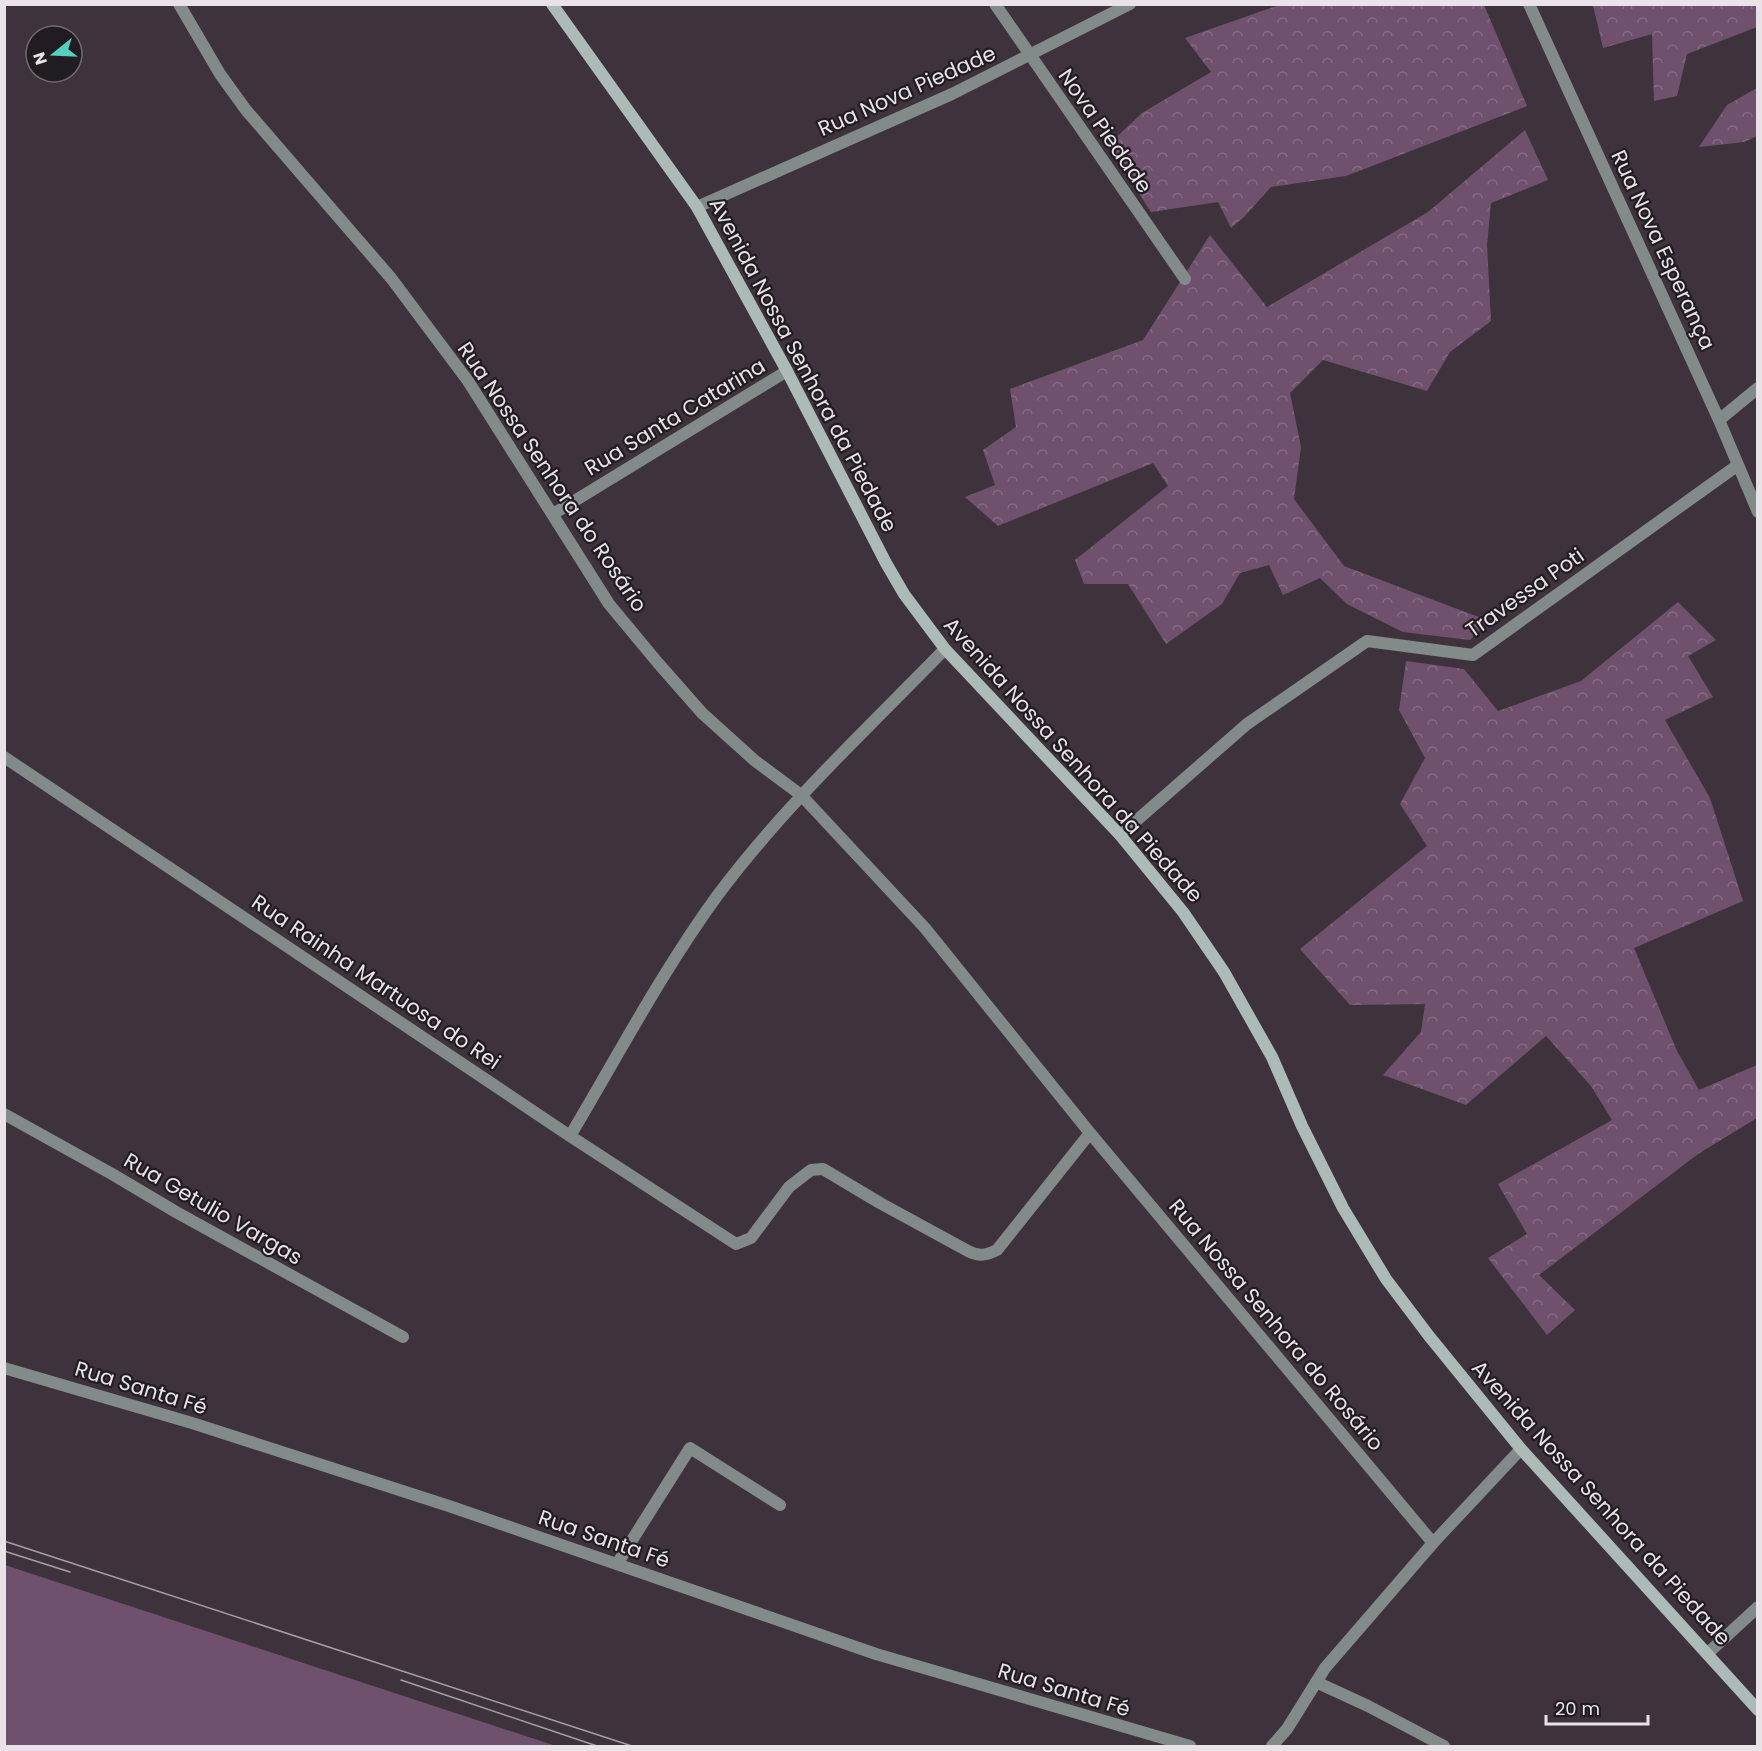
<svg xmlns="http://www.w3.org/2000/svg" width="1762" height="1751" viewBox="0 0 1762 1751" font-family="Poppins,sans-serif">
<defs>
<pattern id="forest-crowns" width="20" height="18" patternUnits="userSpaceOnUse" patternTransform="scale(1.5)"><rect width="20" height="18" fill="#6f516e"/><path d="M2 6a3 3 0 1 1 6 0M12 15a3 3 0 1 1 6 0" fill="none" stroke="#846a83"/></pattern>
</defs>
<rect width="100%" height="100%" fill="#3e333d"/>
<path fill="#6f516e" d="M5 1565 556 1746H5Z"/>
<path fill="url(#forest-crowns)" d="M1279 5H1484L1527 106 1346 176 1271 187 1244 217 1231 228 1218 202 1151 212 1108 145 1142 113 1211 72 1185 38Z
M1593 5H1757V27L1687 54 1677 96 1654 101 1652 34 1603 48Z
M1757 88V136L1744 142 1699 147 1727 105Z
M1525 130 1548 180 1491 203 1487 245 1491 321 1450 352 1427 391 1323 360 1290 393 1301 447 1294 499 1344 566 1489 621 1470 640 1403 632 1347 604 1320 578 1283 595 1269 565 1240 573 1222 604 1166 644 1128 584H1084L1075 560 1168 486 1153 463 998 526 965 497 995 485 983 450 1016 427 1010 389 1143 340 1210 235 1267 307 1428 212Z
M1678 602 1716 640 1688 656 1713 697 1665 720 1710 798 1743 901 1634 948 1677 1051 1699 1090 1757 1065V1118L1698 1154 1539 1275 1575 1310 1547 1335 1488 1258 1527 1234 1498 1184 1612 1120 1591 1086 1546 1036 1466 1105 1383 1075 1421 1032 1425 1004 1350 1005 1300 949 1427 846 1400 804 1425 758 1399 710 1406 661 1464 669 1498 711 1581 681Z"/>
<g fill="none" stroke-linecap="round" stroke-linejoin="round">
<path stroke="#828b89" stroke-width="12" d="M179 4 220 74 246 110 391 278 468 381 609 604 658 663 702 713 754 760 801 795 925 928 1090 1133 1433 1543
M995 4 1185 279
M1529 4 1719 420 1758 512
M697 207 952 94 1130 4
M1719 420 1758 388
M553 514 787 371
M4 757 570 1136 736 1244 751 1238 789 1187 811 1170 823 1169 880 1203 968 1251C979 1257 987 1255 997 1250L1090 1133
M1120 835 1247 724 1367 641 1473 655 1738 465
M4 1114 112 1174 176 1212 403 1337
M570 1136C617 1057 663 970 717 896 784 806 867 729 945 649
M4 1368 192 1423 452 1507 876 1654 1190 1746
M617 1564 690 1448 780 1505
M1708 1653 1758 1607
M1316 1682 1368 1706 1444 1746
M1272 1746 1287 1729 1325 1668 1433 1543 1521 1449"/>
<path stroke="#acbab8" stroke-width="12" d="M552 4 697 207 787 371 886 563 904 594 945 649 1120 835 1183 912 1224 972 1272 1057 1302 1126 1343 1208 1386 1279 1429 1336 1521 1449 1758 1710"/>
<path stroke="#a79fa7" stroke-width="1.5" d="M4 1541 632 1746
M4 1551 70 1572
M401 1680 597 1746"/>
</g>
<g text-anchor="middle" stroke-width="4.5" stroke-linejoin="round" paint-order="stroke">
<g font-size="21" fill="#e9e2e9" stroke="#211c21">
<text transform="translate(907 91) rotate(-24)" y="7">Rua Nova Piedade</text>
<text transform="translate(1105 131) rotate(55)" y="7">Nova Piedade</text>
<text transform="translate(1663 250) rotate(65)" y="7">Rua Nova Esperança</text>
<text transform="translate(803 365) rotate(62)" y="7">Avenida Nossa Senhora da Piedade</text>
<text transform="translate(675 417) rotate(-31)" y="7">Rua Santa Catarina</text>
<text transform="translate(552 477) rotate(56)" y="7">Rua Nossa Senhora do Rosário</text>
<text transform="translate(1525 593) rotate(-35)" y="7">Travessa Poti</text>
<text transform="translate(1073 760) rotate(48)" y="7">Avenida Nossa Senhora da Piedade</text>
<text transform="translate(376 982) rotate(34)" y="7">Rua Rainha Martuosa do Rei</text>
<text transform="translate(213 1209) rotate(30)" y="7">Rua Getulio Vargas</text>
<text transform="translate(1276 1325) rotate(50)" y="7">Rua Nossa Senhora do Rosário</text>
<text transform="translate(141 1388) rotate(17)" y="7">Rua Santa Fé</text>
<text transform="translate(1601 1503) rotate(48)" y="7">Avenida Nossa Senhora da Piedade</text>
<text transform="translate(604 1539) rotate(19)" y="7">Rua Santa Fé</text>
<text transform="translate(1064 1690) rotate(17)" y="7">Rua Santa Fé</text>
</g>
</g>
<rect width="1762" height="1751" fill="none" stroke="#e9e2e9" stroke-width="12"/>
<g transform="translate(54 54) rotate(252)"><circle r="28" fill="#211c21" stroke="#716b71" stroke-width="1.5"/>
<path d="M0-4.5L10 22L0 15L-10 22Z" fill="#58cec0"/>
<text y="-9" font-size="16" font-weight="bold" text-anchor="middle" fill="#e9e2e9">N</text>
</g>
<path d="M1546 1715v9h102v-9" fill="none" stroke="#e9e2e9" stroke-width="3"/>
<text x="1555" y="1715" font-size="18" fill="#e9e2e9" stroke="#211c21" stroke-width="4.5" paint-order="stroke">20 m</text>
</svg>
